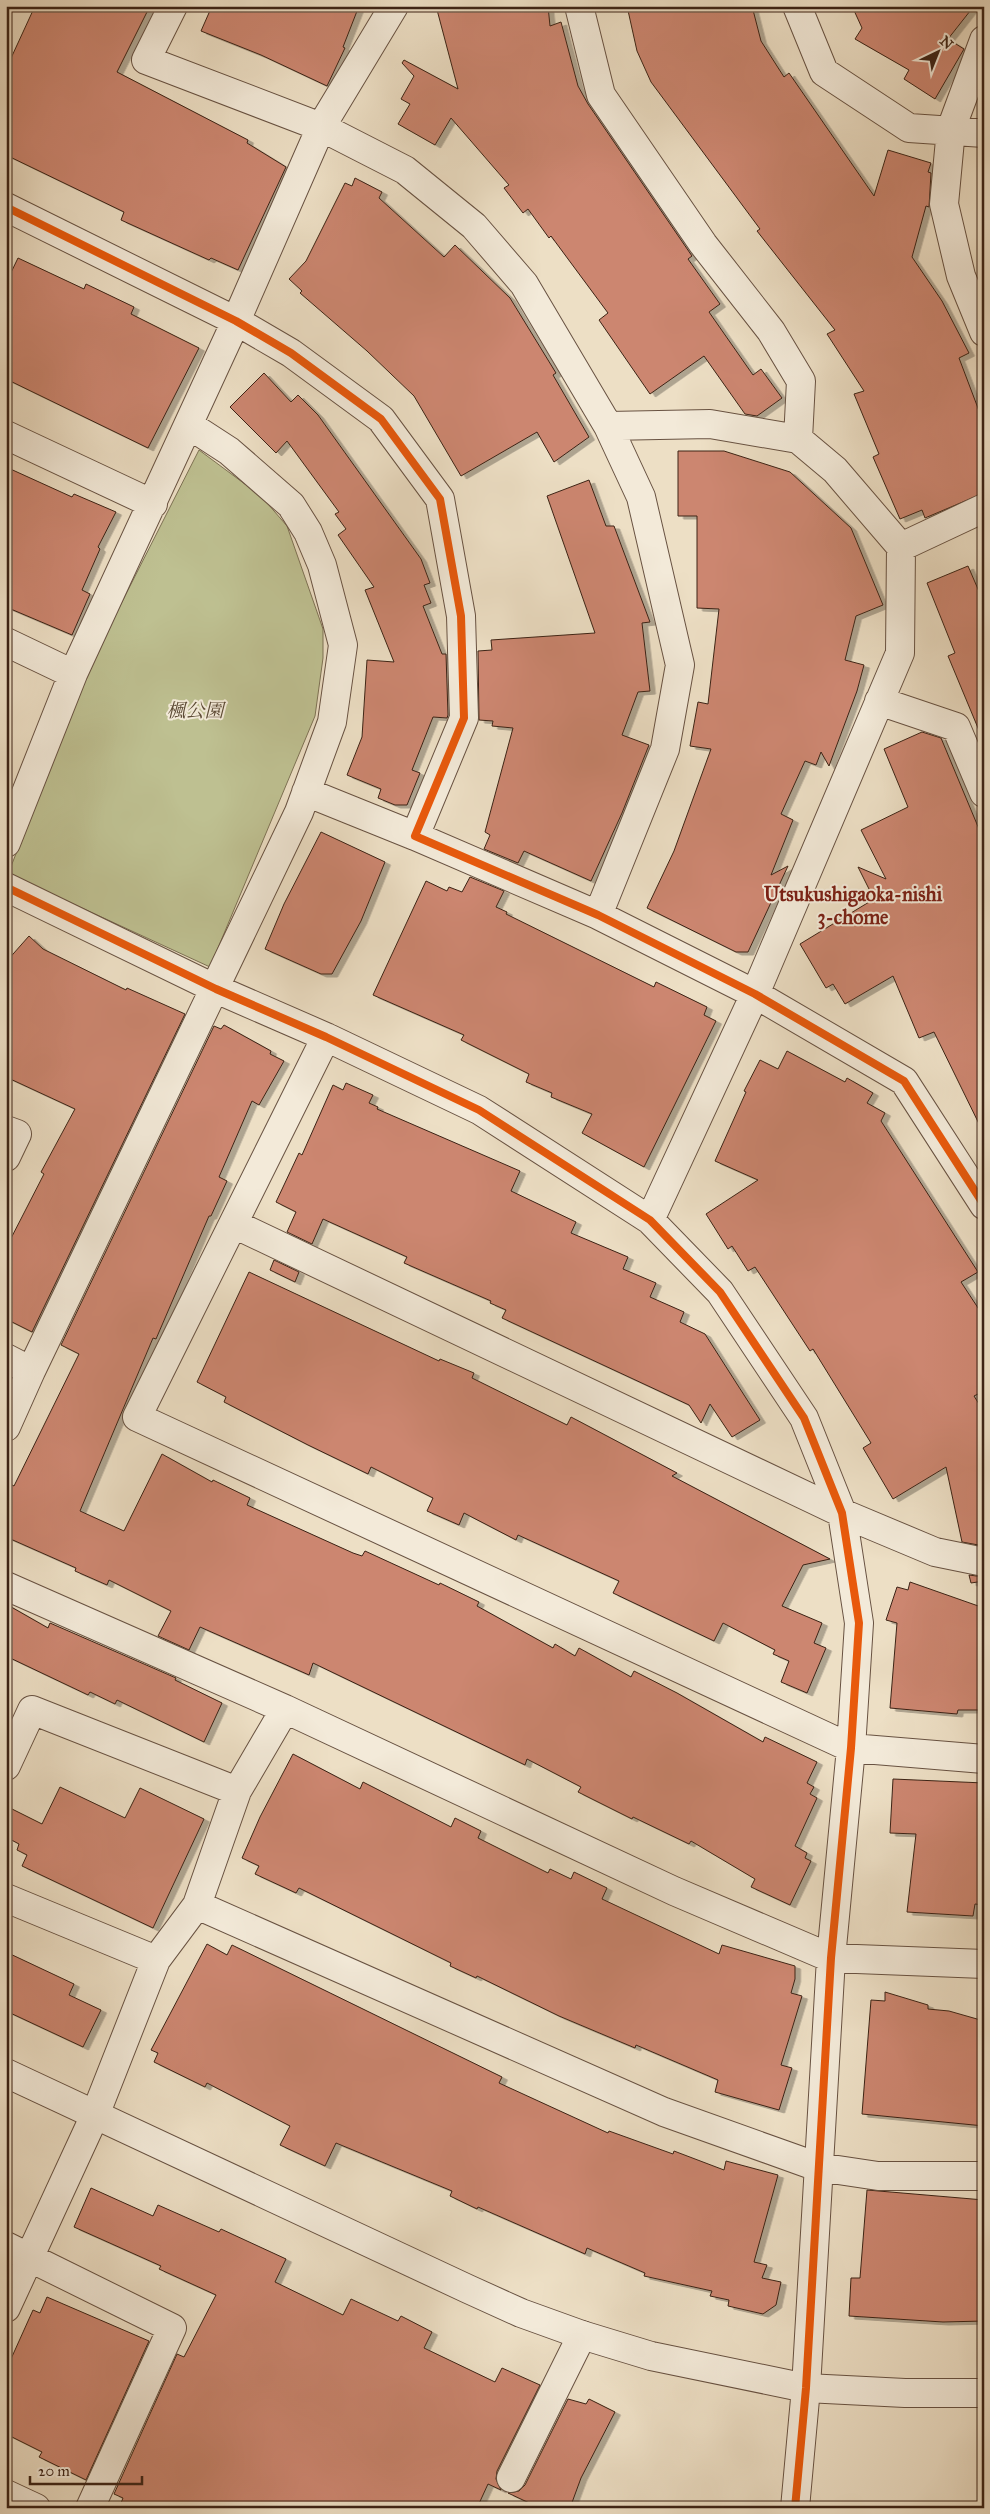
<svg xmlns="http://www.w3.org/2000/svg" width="990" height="2514" viewBox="0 0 990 2514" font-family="'IM FELL Great Primer','Noto Serif JP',serif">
<defs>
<filter id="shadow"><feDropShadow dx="5.5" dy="3" stdDeviation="0" flood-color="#0004"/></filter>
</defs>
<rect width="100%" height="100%" fill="#eddfc5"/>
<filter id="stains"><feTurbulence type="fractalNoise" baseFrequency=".004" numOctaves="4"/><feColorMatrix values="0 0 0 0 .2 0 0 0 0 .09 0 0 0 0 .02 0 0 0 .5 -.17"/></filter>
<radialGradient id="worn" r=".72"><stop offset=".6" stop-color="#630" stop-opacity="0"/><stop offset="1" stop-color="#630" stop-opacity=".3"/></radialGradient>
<path fill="#bec091" stroke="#7d7254" d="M199 450 261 496 287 526 323 629V658L315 716 210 967 8 874 93 659Z"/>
<path fill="#cc866f" stroke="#3c2316" filter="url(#shadow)" d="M35 6H150L117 72 248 140 247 143 286 167 238 270 211 258 209 260 121 220 124 212 6 155V69Z
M212 6H359L343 47 345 48 327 86 261 55 201 31Z
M436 6H548L550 26 561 22 578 86 588 104 692 256 688 259 720 304 709 312 753 375 761 369 782 398 757 416 745 414 704 356 650 394 599 320 608 313 551 236 549 238 528 209 523 213 504 188 509 185 451 118 435 145 398 124 410 104 401 99 414 76 402 63 404 60 458 89Z
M627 6H752L761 41 784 77 789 73 874 196 888 150 931 163 928 172 931 173 929 207 926 206 912 257 942 301 969 353 959 358 984 424V493L925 518 922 510 900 519 873 457 879 454 854 394 864 391 827 334 835 330 757 231 760 229 651 82 637 51Z
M852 6H974L948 39 964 49 935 99 904 79 909 70 855 39 862 28Z
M355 178 382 192 379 198 444 257 455 245 510 298 556 373 553 375 589 437 554 462 537 432 461 476 414 396 367 351 300 293 302 291 289 279 306 261 345 183 352 186Z
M18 258 84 289 86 284 134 307 131 314 199 348 148 448 6 379V283Z
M264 373 291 402 298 395 318 415 421 559 430 583 424 585 431 603 423 606 442 654H446L448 715 447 718 433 717 412 770 420 773 407 805H395L378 798 381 789 347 775 362 737 367 660 394 662 365 590 374 587 338 535 346 529 335 514 339 512 287 441 276 453 230 407Z
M678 451H724L790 472 851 528 883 605 856 616 845 660 864 665 857 691 829 766 821 752 816 765 805 761 781 814 793 820 771 875 788 866 748 952H736L647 908 674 851 711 749 690 746 698 702 708 704 719 609 697 608V516H678Z
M6 467 72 497 74 494 116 512 98 547 100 549 82 590 90 594 72 635 6 607Z
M589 480 606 526H614L650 622 642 623 650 691 638 692 622 735 649 745 622 813 591 881 524 851 518 863 484 849 490 835 485 832 513 728 492 726 493 721 479 720 478 651 492 650 491 640 595 633 547 496Z
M968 566 984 603 983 740 948 656 955 653 927 583Z
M922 732 941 738 984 841V1134L934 1032 919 1038 893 976 845 1004 833 984 826 988 800 944 874 899 858 867 886 879 861 830 908 807 884 749Z
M321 832 385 862 361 921 332 974H321L265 949 284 904Z
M470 877 504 891 496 907 507 912 506 914 654 987 656 982 707 1007 704 1015 716 1021 644 1167 582 1133 592 1114 551 1097 552 1093 526 1082 529 1074 461 1040 464 1035 373 995 426 881 447 891 449 887 462 892Z
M29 936 43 949 126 990 127 988 185 1014 32 1332 6 1319V1248L44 1174 41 1172 75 1109 6 1077V962Z
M224 1025 271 1051 270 1054 284 1061 259 1105 252 1101 219 1177 227 1181 211 1216H209L156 1339 153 1338 80 1511 124 1531 162 1454 212 1482 213 1480 250 1498 247 1505 353 1553 362 1556 365 1551 439 1585 440 1583 479 1602 477 1606 553 1648 555 1644 575 1656 579 1648 631 1677 634 1671 677 1693 763 1742 765 1737 817 1762 807 1783 814 1787 810 1794 817 1798 795 1846 807 1853 805 1858 811 1861 790 1905 751 1887 755 1879 691 1841 689 1844 633 1817 632 1819 578 1792 581 1787 527 1759 525 1765 313 1663 309 1675 200 1627 189 1650 158 1636 171 1611 109 1580 107 1585 75 1571 76 1568 6 1537V1482L14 1486 79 1354 61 1345 214 1026 221 1029Z
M787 1051 845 1082 847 1078 873 1093 867 1103 885 1113 881 1121 978 1272 961 1282 984 1317V1391L974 1396 984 1412V1546L962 1542 946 1467 893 1499 863 1448 871 1443 813 1349 810 1351 755 1267 748 1271 732 1246 728 1249 706 1214 758 1180 715 1161 746 1092 744 1091 760 1060 778 1069Z
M346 1083 373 1095 369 1103 378 1107 377 1109 520 1171 511 1191 576 1222 571 1233 628 1257 623 1269 656 1283 650 1297 684 1312 680 1322 705 1334 760 1420 732 1437 710 1404 701 1423 689 1405 502 1318 506 1310 490 1303 491 1301 404 1263 407 1257 323 1219 312 1244 287 1232 296 1212 276 1202 299 1153 302 1155 333 1085 343 1090Z
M274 1260 299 1272 295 1282 270 1270Z
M249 1272 439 1361 440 1359 474 1373 472 1378 567 1425 571 1417 677 1473 672 1476 830 1559 803 1565 782 1606 822 1623 814 1643 826 1648 807 1693 781 1682 789 1661 773 1654 775 1650 723 1623 714 1641 613 1593 619 1581 518 1535 516 1540 464 1513 459 1525 427 1511 433 1498 371 1467 368 1474 308 1445 224 1402 226 1397 197 1382Z
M969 1575 984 1577V1581L971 1583Z
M910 1582 984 1608V1710H958L957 1714 890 1708 897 1623 886 1620 897 1587 908 1590Z
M6 1604 48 1628 50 1623 176 1678 175 1680 222 1703 204 1742 117 1700 115 1704 90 1692 88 1695 6 1656Z
M293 1754 360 1789 363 1782 451 1827 455 1818 481 1831 478 1838 548 1873 550 1869 571 1879 574 1872 607 1888 602 1899 719 1954 722 1945 795 1966V1979L791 1993 802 1996 781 2065 792 2068 779 2110 715 2092 718 2080 636 2045 635 2048 559 2016 477 1976 476 1978 450 1966 451 1963 299 1888 296 1893 255 1874 259 1866 242 1858 260 1817Z
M893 1779 984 1783V1905L975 1904 973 1916 907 1912 916 1834 890 1833Z
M60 1787 125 1818 140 1788 204 1819 153 1928 22 1866 27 1855 17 1850 19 1844 6 1837V1806L42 1824Z
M207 1944 227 1955 232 1945 502 2077 499 2083 608 2133 609 2131 673 2154 674 2151 724 2170 726 2161 778 2175 754 2262 767 2265 762 2278 781 2282 776 2305 763 2314 728 2306 729 2300 710 2296 712 2291 644 2276 645 2273 587 2248 585 2254 478 2207 477 2209 450 2196 452 2191 336 2143 325 2166 280 2145 290 2126 207 2083 205 2087 154 2062 158 2053 151 2050Z
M6 1952 74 1984 69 1995 101 2010 83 2047 6 2011Z
M885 1992 928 2005V2009L949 2011 984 2021V2126L862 2114 871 2000 885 2001Z
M91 2188 153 2216 158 2205 219 2232 221 2229 286 2259 275 2282 343 2315 351 2299 398 2321 401 2316 432 2332 424 2348 495 2382 502 2368 540 2385 497 2471 496 2479 501 2490 488 2484 477 2508H119L123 2498 114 2494 177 2354 184 2357 216 2295 159 2269 161 2266 74 2227Z
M867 2190 984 2200V2321L943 2322 849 2316 851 2278H860Z
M47 2297 149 2341 86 2480 39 2457 42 2452 6 2434V2370L33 2310 40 2313Z
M568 2399 586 2404 589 2399 615 2412 581 2478 570 2508H540L508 2493 519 2491 525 2485Z"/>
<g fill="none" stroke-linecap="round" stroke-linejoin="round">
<g stroke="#685242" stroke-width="30">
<path id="minor" d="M173 6 146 60 321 127 405 170 474 226 524 284 608 426 641 497 680 665 665 749 598 915
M579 6 601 95 703 244 771 331 801 381 798 439
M797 6 824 72 909 128 984 133
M984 40 951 129 944 204 961 276 984 332
M6 207 236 321 291 353 381 419 440 499 461 616 464 718 415 836 598 915 755 994 904 1081 984 1205
M608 426 710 424 798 439 835 470 901 547 900 653 755 994 650 1220
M6 435 153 504
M901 547 984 508
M6 642 73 674
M879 701 956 727 984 793
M306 792 415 836
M6 843 73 674 236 321 321 127 394 6
M6 887 216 989 326 1037 479 1110 650 1220 720 1292 804 1418 842 1513 859 1623 851 1748 831 1958 806 2388
M326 1037 137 1417 851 1748 984 1759
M6 1130 17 1134 6 1157
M234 1224 842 1513 935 1552 984 1562
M6 1358 31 1371
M6 1427 31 1371 299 812 332 722 343 645 322 565 308 532 291 505 229 451 189 425
M6 1586 285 1709 674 1891 831 1958 984 1964
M6 1766 32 1710 237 1791
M6 1898 156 1960
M197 1905 664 2112 818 2167 878 2176H984
M6 2246 172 2328 90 2508
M6 2308 95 2115 156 1960 197 1905 237 1791 285 1709
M511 2478 582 2335
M6 2494 36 2508"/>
</g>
<g stroke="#685242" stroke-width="30">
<path id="tertiary" d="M6 2073 468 2289 521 2313 582 2335 651 2356 806 2388 905 2393H984
M795 2508 806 2388"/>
</g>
<use href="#minor" stroke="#f3ead9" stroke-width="28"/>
<use href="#tertiary" stroke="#f3ead9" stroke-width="28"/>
<g stroke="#f3ead9" stroke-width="11">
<path id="cycleway" d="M6 207 236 321 291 353 381 419 440 499 461 616 464 718 415 836 598 915 755 994 904 1081 984 1205
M6 887 216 989 326 1037 479 1110 650 1220 720 1292 804 1418 842 1513 859 1623 851 1748 831 1958 806 2388 795 2508"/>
</g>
<use href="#cycleway" stroke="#e8590c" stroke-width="8"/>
</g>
<g text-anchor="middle" stroke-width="4" stroke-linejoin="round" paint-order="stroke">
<g font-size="19" font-style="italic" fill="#5c4a35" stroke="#f3ead9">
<text x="195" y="717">楓公園</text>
</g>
<g font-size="20" font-weight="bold" fill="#7a1f14" stroke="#f3ead9">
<text x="853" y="901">Utsukushigaoka-nishi<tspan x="853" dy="23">3-chome</tspan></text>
</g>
</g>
<rect width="990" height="2514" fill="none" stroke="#eddfc5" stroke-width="25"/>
<rect x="8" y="8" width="975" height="2499" fill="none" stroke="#3c2316" stroke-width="2.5"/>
<rect x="12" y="12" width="965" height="2489" fill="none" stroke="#3c2316"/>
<g transform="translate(938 52) rotate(43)" stroke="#f3ead9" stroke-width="4" paint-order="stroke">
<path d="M0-4L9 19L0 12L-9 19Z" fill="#3c2316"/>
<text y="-8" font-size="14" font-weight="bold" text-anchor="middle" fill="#3c2316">N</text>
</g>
<path d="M30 2476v8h112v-8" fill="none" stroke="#3c2316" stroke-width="2.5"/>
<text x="38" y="2476" font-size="15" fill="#3c2316" stroke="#f3ead9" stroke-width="4" paint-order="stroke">20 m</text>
<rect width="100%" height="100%" filter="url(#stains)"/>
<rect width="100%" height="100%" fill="url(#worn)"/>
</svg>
